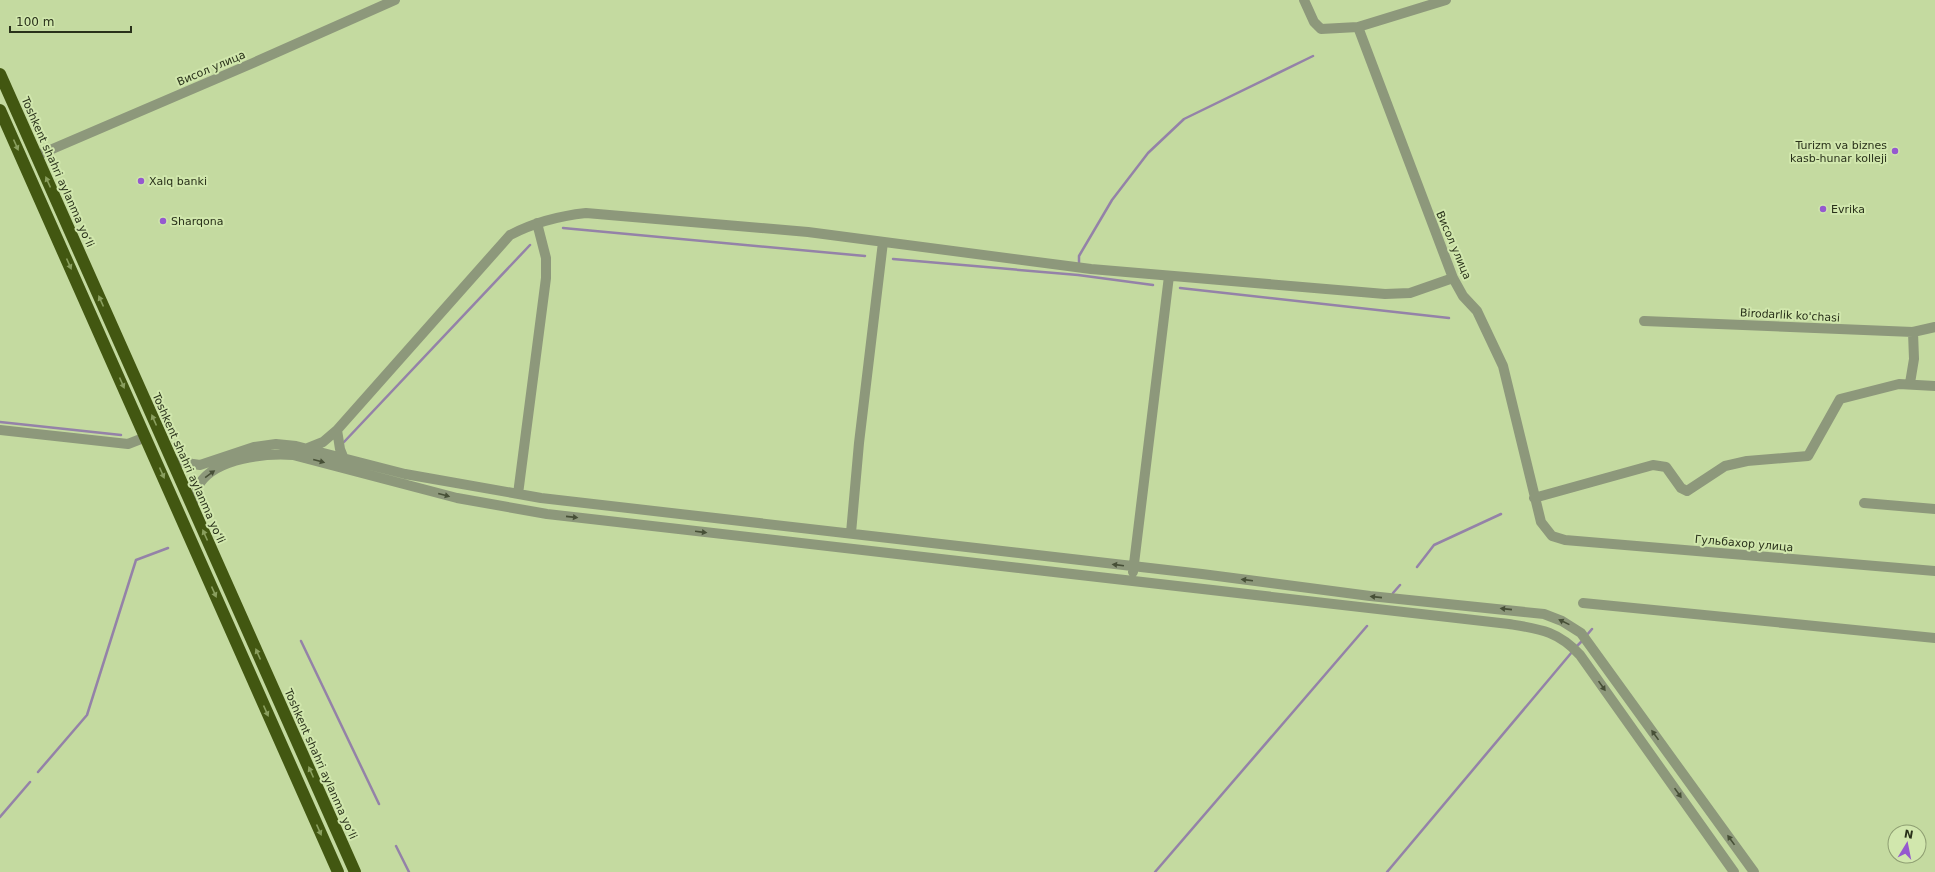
<svg xmlns="http://www.w3.org/2000/svg" width="1935" height="872" viewBox="0 0 1935 872" font-family="'DejaVu Sans',sans-serif">
<rect width="100%" height="100%" fill="#c4daa0"/>
<g fill="none" stroke-linecap="round" stroke-linejoin="round">
<path stroke="#9482a8" stroke-width="2.5" d="M563 228 865 256
M893 259 1078 275 1153 285
M1079 265V256L1112 200 1148 153 1184 119 1313 56
M1180 288 1449 318
M0 422 121 435
M344 442 530 245
M1417 567 1434 545 1501 514
M1393 593 1400 585
M1586 636 1592 629
M301 641 379 804
M1575 648 1583 640
M38 772 87 715 136 560 168 548
M0 817 30 782
M396 846 409 872
M1155 872 1367 626
M1387 872 1572 652"/>
<path stroke="#8d987b" stroke-width="10" d="M1304 0 1314 22 1321 29 1358 27 1446 0
M1358 27 1453 278 1463 296 1477 311 1503 366 1541 522 1552 536 1565 540 1935 571
M36 156 253 63 395 0
M1644 321 1913 332 1935 327
M1910 383 1914 359 1913 332
M0 430 128 444 146 437
M337 430 340 449 344 459
M308 448 323 442 337 430 510 235C535 222 558 216 586 213L808 232 1091 269 1385 294 1410 293 1453 278
M172 461 200 465 254 447 276 444 296 446 405 474 541 498 1202 574 1370 596 1544 614 1562 621 1581 633 1754 872
M518 494 546 278V258L537 223
M1534 498 1653 465 1666 467 1681 488 1687 491 1725 466 1747 461 1808 456 1840 399 1899 384 1935 386
M1864 503 1935 509
M192 507C194 499 196 490 200 483 217 458 266 453 293 455L457 498 547 514 1509 624C1540 629 1558 631 1580 655L1734 872
M851 533 859 443 883 242
M1133 572 1169 276
M1583 603 1935 638"/>
<path stroke="#425711" stroke-width="12" d="M0 74 355 872
M0 110 338 872"/>
</g>
<defs><path id="oneway-solid" d="M-6-.8H1V-3.2L6.5 0L1 3.2V.8H-6Z"/></defs>
<g fill="#8a9f5f">
<use href="#oneway-solid" transform="translate(16 145) rotate(66)"/>
<use href="#oneway-solid" transform="translate(48 182) rotate(-114)"/>
<use href="#oneway-solid" transform="translate(69 264) rotate(66)"/>
<use href="#oneway-solid" transform="translate(101 301) rotate(-114)"/>
<use href="#oneway-solid" transform="translate(122 383) rotate(66)"/>
<use href="#oneway-solid" transform="translate(154 420) rotate(-114)"/>
<use href="#oneway-solid" transform="translate(162 473) rotate(66)"/>
<use href="#oneway-solid" transform="translate(205 535) rotate(-114)"/>
<use href="#oneway-solid" transform="translate(214 592) rotate(66)"/>
<use href="#oneway-solid" transform="translate(258 654) rotate(-114)"/>
<use href="#oneway-solid" transform="translate(266 711) rotate(66)"/>
<use href="#oneway-solid" transform="translate(311 772) rotate(-114)"/>
<use href="#oneway-solid" transform="translate(319 830) rotate(66)"/>
</g>
<g fill="#475037">
<use href="#oneway-solid" transform="translate(319 461) rotate(15)"/>
<use href="#oneway-solid" transform="translate(210 474) rotate(-36)"/>
<use href="#oneway-solid" transform="translate(444 495) rotate(15)"/>
<use href="#oneway-solid" transform="translate(572 517) rotate(6)"/>
<use href="#oneway-solid" transform="translate(701 532) rotate(7)"/>
<use href="#oneway-solid" transform="translate(1118 565) rotate(-173)"/>
<use href="#oneway-solid" transform="translate(1247 580) rotate(-173)"/>
<use href="#oneway-solid" transform="translate(1376 597) rotate(-174)"/>
<use href="#oneway-solid" transform="translate(1506 609) rotate(-174)"/>
<use href="#oneway-solid" transform="translate(1564 622) rotate(-154)"/>
<use href="#oneway-solid" transform="translate(1602 686) rotate(55)"/>
<use href="#oneway-solid" transform="translate(1655 735) rotate(-126)"/>
<use href="#oneway-solid" transform="translate(1678 793) rotate(55)"/>
<use href="#oneway-solid" transform="translate(1731 840) rotate(-126)"/>
</g>
<g fill="#9559cf" stroke="#d1e7ad" stroke-width="1.5">
<circle cx="1895" cy="151" r="4"/>
<circle cx="141" cy="181" r="4"/>
<circle cx="1823" cy="209" r="4"/>
<circle cx="163" cy="221" r="4"/>
</g>
<g text-anchor="middle" stroke-width="4" stroke-linejoin="round" paint-order="stroke">
<g font-size="11" fill="#29311a" stroke="#d1e7ad">
<text transform="translate(211 68) rotate(-23)" y="4">Висол улица</text>
<text transform="translate(58 172) rotate(66)" y="4">Toshkent shahri aylanma yoʻli</text>
<text transform="translate(1454 245) rotate(67)" y="4">Висол улица</text>
<text transform="translate(1790 315) rotate(3)" y="4">Birodarlik ko'chasi</text>
<text transform="translate(189 468) rotate(66)" y="4">Toshkent shahri aylanma yoʻli</text>
<text transform="translate(1744 543) rotate(5)" y="4">Гульбахор улица</text>
<text transform="translate(321 764) rotate(66)" y="4">Toshkent shahri aylanma yoʻli</text>
</g>
<g font-size="11" fill="#29311a" stroke="#d1e7ad" text-anchor="start">
<text x="1887" y="149" text-anchor="end">Turizm va biznes<tspan x="1887" dy="13">kasb-hunar kolleji</tspan></text>
<text x="149" y="185">Xalq banki</text>
<text x="1831" y="213">Evrika</text>
<text x="171" y="225">Sharqona</text>
</g>
</g>
<g transform="translate(1907 844) rotate(10)"><circle r="19" fill="#d1e7ad" stroke="#8e9e72"/>
<path d="M0-3L7 15L0 10L-7 15Z" fill="#9559cf"/>
<text y="-6" font-size="11" font-weight="bold" text-anchor="middle" fill="#29311a">N</text>
</g>
<path d="M10 26v6h121v-6" fill="none" stroke="#29311a" stroke-width="2"/>
<text x="16" y="26" font-size="12" fill="#29311a" stroke="#d1e7ad" stroke-width="3" paint-order="stroke">100 m</text>
</svg>
